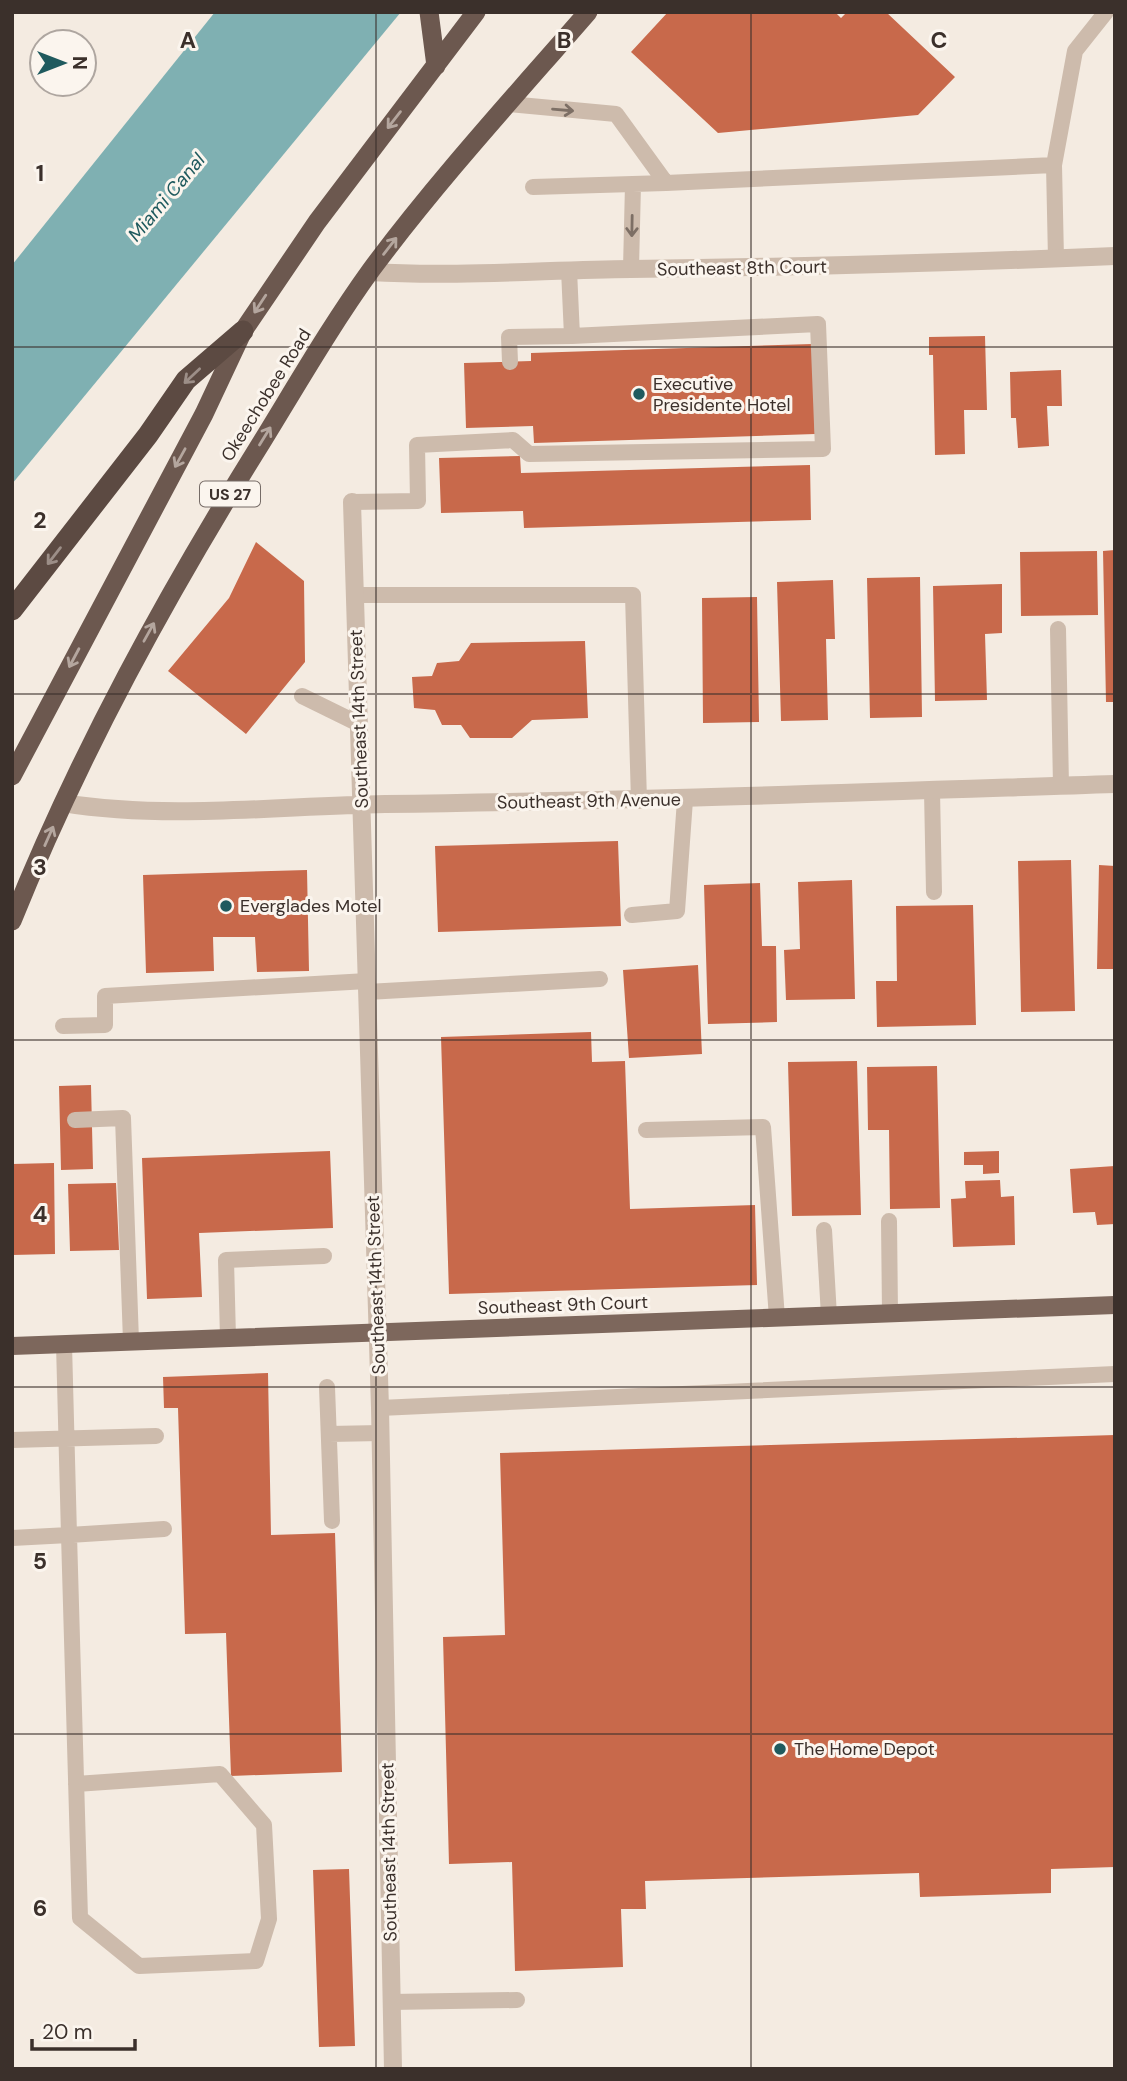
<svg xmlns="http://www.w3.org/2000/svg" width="1127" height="2081" viewBox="0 0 1127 2081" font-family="'DM Sans',sans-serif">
<rect width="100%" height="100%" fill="#f4ebe1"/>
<path fill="#7fb0b2" d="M215 12H401L12 484V265Z"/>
<path fill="#c8694b" d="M668 12H835L841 18 847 12H886L955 77 918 115 718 133 631 52Z
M985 336 987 410H964L965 454 935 455 933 355H929V337Z
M812 344 815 434 534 443 533 426 466 428 464 363 531 361V353Z
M1061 370 1062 406H1047L1049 446 1018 448 1016 418H1011L1010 372Z
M520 456 521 473 810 465 811 520 524 528 523 511 441 513 439 458Z
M256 542 304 581 305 662 246 734 168 671 229 598Z
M1115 550V702H1106L1103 551Z
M1097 551 1098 615 1021 616 1020 552Z
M920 577 922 717 870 718 867 578Z
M833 580 835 639H826L828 720 781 721 777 582Z
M1002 584V633L985 634 987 700 935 701 933 586Z
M757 597 759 722 703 723 702 598Z
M585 641 588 718 532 720 512 738H470L461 725H442L435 710 414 708 412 677 432 676 437 663 459 661 471 643Z
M618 841 621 926 438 932 435 846Z
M1071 860 1075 1011 1021 1012 1018 861Z
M1099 865 1115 866V969H1097Z
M307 870 309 971 257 972 255 937H213L214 971 146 973 143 875Z
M852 880 855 999 786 1000 784 950 800 949 798 882Z
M760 883 762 946H776L777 1022 708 1024 704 885Z
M973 905 976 1025 877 1027 876 981H897L896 906Z
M698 965 702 1054 629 1058 623 970Z
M591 1032 592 1062 625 1061 630 1209 755 1205 757 1285 449 1294 441 1037Z
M857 1061 861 1215 792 1216 788 1062Z
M937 1066 940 1208 890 1209 889 1130H868L867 1067Z
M91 1085 93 1169 61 1170 59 1086Z
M330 1151 333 1228 199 1233 202 1297 147 1299 142 1158Z
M999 1151V1173L983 1174V1165H964V1152Z
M54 1163 55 1254 12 1255V1164Z
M1115 1166V1224L1097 1225 1095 1212 1073 1213 1070 1169Z
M1000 1180 1001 1197 1014 1196 1015 1245 953 1247 951 1199 966 1198 965 1181Z
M116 1183 119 1250 70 1251 68 1184Z
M268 1373 271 1535 335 1533 342 1772 231 1776 226 1633 185 1634 178 1408H164L163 1377Z
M1115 1435V1867L1051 1869V1893L920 1897 919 1873 645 1881 646 1909H621L623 1967 515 1971 512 1862 449 1864 443 1637 505 1635 500 1453Z
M349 1869 355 2046 319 2047 313 1870Z"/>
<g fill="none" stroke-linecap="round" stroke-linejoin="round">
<path stroke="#cdbbac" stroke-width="16" d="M509 104 616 114 666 183 533 187
M1054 165 1075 51 1106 12
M666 183 1054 165 1056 259
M631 269 633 184
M510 362 509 337 572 336
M352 502 418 501 417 445 513 440 529 454 823 449 818 324 572 336 569 270
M355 595H633L639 801
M1058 629 1061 786
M302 696 359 724
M932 791 934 892
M632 915 677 911 685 800
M367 992 600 979
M63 1026 105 1025V996L367 981
M75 1120 123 1118 131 1341
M646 1130 763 1127 777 1318
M889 1221 890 1313
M824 1230 829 1316
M228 1338 226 1260 324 1256
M327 1387 332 1521
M380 1408 1115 1374
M329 1434 381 1433
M12 1440 156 1436
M12 1538 69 1535 64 1344
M76 1784 220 1774 264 1825 269 1919 256 1961 139 1966 80 1918 69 1535 164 1529
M391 2002 517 2000"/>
<path stroke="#cdbbac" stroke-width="18" d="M352 502 380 1408 393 2069
M63 803C170 820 277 806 385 804 628 801 871 792 1115 784"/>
<path stroke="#cdbbac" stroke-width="18" d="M370 272C457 277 544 270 631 269 792 267 953 263 1115 256"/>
<path stroke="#7d675c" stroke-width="18" d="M12 1346 1115 1305"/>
<path stroke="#6c584f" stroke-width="19" d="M429 12 436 66
M12 776 204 414 243 331 317 222 476 12
M12 921C80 752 167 594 263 440 298 383 332 324 371 270 438 180 515 96 588 12"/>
<path stroke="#5c4a42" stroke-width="21" d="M12 610 148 435 186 380 243 331"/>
</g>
<defs><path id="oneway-shaft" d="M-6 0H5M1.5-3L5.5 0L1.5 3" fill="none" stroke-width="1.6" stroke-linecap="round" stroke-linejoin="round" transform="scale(1.75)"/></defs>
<g stroke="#7d6f65">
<use href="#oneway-shaft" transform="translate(563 110) rotate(5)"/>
<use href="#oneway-shaft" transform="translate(632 226) rotate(91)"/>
</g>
<g stroke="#b4a69e">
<use href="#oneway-shaft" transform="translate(394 120) rotate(128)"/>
<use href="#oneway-shaft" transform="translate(390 246) rotate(-52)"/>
<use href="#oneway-shaft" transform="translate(260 304) rotate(123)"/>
<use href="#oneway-shaft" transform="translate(265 436) rotate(-58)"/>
<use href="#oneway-shaft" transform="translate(180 458) rotate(119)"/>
<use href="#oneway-shaft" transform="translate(149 632) rotate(-61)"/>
<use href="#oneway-shaft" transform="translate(74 658) rotate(118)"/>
<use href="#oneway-shaft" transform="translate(49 836) rotate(-66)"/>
</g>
<g stroke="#9c8e87">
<use href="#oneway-shaft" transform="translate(192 376) rotate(137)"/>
<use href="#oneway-shaft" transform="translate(54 556) rotate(128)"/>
</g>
<path fill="none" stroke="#3b302b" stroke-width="2" stroke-opacity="0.55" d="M376 12V2069M751 12V2069M12 347H1115M12 694H1115M12 1040H1115M12 1387H1115M12 1734H1115"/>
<g fill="#1f5a5e" stroke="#fbf5ee" stroke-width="2.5">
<circle cx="639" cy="394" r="7"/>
<circle cx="226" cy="906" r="7"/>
<circle cx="780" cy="1749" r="7"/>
</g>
<g text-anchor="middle" stroke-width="6" stroke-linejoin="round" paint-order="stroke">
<rect fill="#fbf5ee" stroke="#756b66" stroke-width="2" x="200" y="481.5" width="60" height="25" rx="5"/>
<g font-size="16" font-weight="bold" fill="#3b302b">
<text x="230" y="500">US 27</text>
</g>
<g font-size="18" fill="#3b302b" stroke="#fbf5ee">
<text transform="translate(742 268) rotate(-1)" y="6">Southeast 8th Court</text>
<text transform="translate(266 395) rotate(-58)" y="6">Okeechobee Road</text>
<text transform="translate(359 719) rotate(-92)" y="6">Southeast 14th Street</text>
<text transform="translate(589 801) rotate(-1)" y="6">Southeast 9th Avenue</text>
<text transform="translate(376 1285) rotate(-92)" y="6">Southeast 14th Street</text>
<text transform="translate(563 1305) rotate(-2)" y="6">Southeast 9th Court</text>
<text transform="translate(389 1852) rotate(-91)" y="6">Southeast 14th Street</text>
</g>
<g font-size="18" fill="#3b302b" stroke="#fbf5ee" text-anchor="start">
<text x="653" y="390">Executive<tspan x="653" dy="21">Presidente Hotel</tspan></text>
<text x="240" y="912">Everglades Motel</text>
<text x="794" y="1755">The Home Depot</text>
</g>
<g font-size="19" font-style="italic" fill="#1f5a5e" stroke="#fbf5ee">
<text transform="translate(166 197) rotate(-50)" y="7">Miami Canal</text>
</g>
</g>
<g font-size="23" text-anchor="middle" font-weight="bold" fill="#3b302b" stroke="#fbf5ee" stroke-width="6" stroke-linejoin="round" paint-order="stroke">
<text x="188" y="48">A</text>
<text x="564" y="48">B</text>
<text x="939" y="48">C</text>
<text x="40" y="181">1</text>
<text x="40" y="528">2</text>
<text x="40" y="875">3</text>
<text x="40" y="1222">4</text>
<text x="40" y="1569">5</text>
<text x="40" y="1916">6</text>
</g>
<rect width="1127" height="2081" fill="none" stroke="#3b302b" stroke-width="28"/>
<g transform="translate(63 63) rotate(90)"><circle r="33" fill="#fbf5ee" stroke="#aea6a0" stroke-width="2"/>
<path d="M0-5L12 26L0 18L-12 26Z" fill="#1f5a5e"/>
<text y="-10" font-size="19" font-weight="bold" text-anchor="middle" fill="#3b302b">N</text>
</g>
<path d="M32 2039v10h103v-10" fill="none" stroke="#3b302b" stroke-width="3.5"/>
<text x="42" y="2039" font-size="21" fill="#3b302b" stroke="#fbf5ee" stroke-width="5" paint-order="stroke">20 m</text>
</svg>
